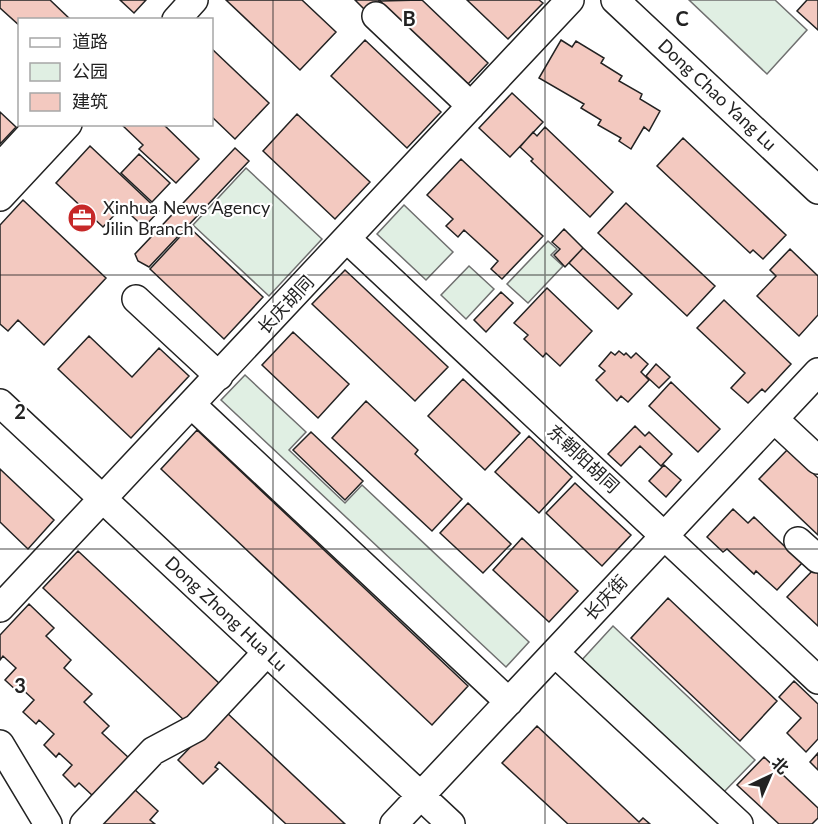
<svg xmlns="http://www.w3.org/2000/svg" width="818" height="824" viewBox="0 0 818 824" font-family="Lato,'Noto Sans SC',sans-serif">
<rect width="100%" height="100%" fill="#fff"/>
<path fill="#e0efe3" stroke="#6f6f6f" stroke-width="1.5" d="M689 0H775L807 30 767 74Z
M246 168 322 239 269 296 193 225Z
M404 205 453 252 426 280 377 234Z
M548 241 557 249 551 255 563 266 528 303 507 284Z
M469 266 494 289 466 319 441 295Z
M245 375 306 432 289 450 345 503 362 485 529 642 506 667 221 400Z
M613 626 755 760 721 795 580 662Z"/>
<path fill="#f3c9c0" stroke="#222" stroke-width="1.5" d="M0 0H50L71 20H20V26L0 8Z
M120 0H146L134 13Z
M226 0H302L336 32 300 70Z
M355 0H380L368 13Z
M422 0 488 63 468 84 380 1Z
M467 0H539L543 3 508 39Z
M807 0H818V30L797 11Z
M365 40 441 112 407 148 331 76Z
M561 40 572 47 576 41 604 58 601 63 622 76 619 81 642 94 640 99 660 111 649 131 644 127 631 149 619 141 621 138 598 125 601 120 581 108 584 104 539 78Z
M212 49 269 103 235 139 212 117Z
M512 93 543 122 510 157 479 128Z
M0 112 16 127 0 144Z
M297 114 370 182 335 219 263 151Z
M121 124H163L199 159 176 183 139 149 143 145Z
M545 127 613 192 590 217 531 161 533 159 520 147 533 132 537 136Z
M683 138 786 235 763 259 753 250 750 253 657 166Z
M90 146 159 211 144 227 122 207 103 227 56 183Z
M235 148 249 161 149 267 138 261 135 254Z
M139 154 170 183 152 202 121 173Z
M461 159 543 236 502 279 491 269 498 261 464 230 458 237 446 226 453 219 427 195Z
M23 200 106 278 44 345 18 320 8 331 0 324V225Z
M626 203 715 286 687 316 598 233Z
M189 227 263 297 224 339 150 269Z
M564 229 583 248 565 267 554 255 560 249 552 242Z
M583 248 632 294 618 309 569 263Z
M790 249 818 276V315L799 336 757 296 776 276 770 270Z
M345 270 448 367 415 401 312 304Z
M547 288 592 331 560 366 546 353 543 357 524 339 528 335 514 323Z
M501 292 513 303 486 332 474 320Z
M724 300 791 364 765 392 762 389 748 403 731 388 745 373 697 328Z
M293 332 349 384 318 418 262 365Z
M89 336 132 377 159 348 189 376 131 438 58 369Z
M619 351 624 355 626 353 631 358 636 353 648 364 641 372 649 380 628 402 621 396 617 401 596 380 605 371 599 366 611 352 615 355Z
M656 364 670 377 659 388 646 376Z
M463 379 520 433 485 470 428 416Z
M671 382 720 429 698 452 649 406Z
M366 401 418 450 415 454 462 499 432 531 332 438Z
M635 426 645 436 649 432 672 454 661 466 640 446 621 466 608 454Z
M197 430 468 686 432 725 161 469Z
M311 432 363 481 345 500 293 450Z
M529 436 572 477 539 513 495 472Z
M788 449 818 478V535L759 479Z
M664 465 681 480 666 497 649 481Z
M0 469 54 520 28 549 0 522Z
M575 483 631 535 602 566 546 513Z
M468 503 511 544 483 573 440 533Z
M733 509 748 523 754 517 802 563 777 590 756 571 754 574 727 549 723 552 707 537Z
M522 538 578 591 549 622 493 570Z
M78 551 220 684 185 721 43 588Z
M815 568 818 571V626L787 597Z
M668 598 777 701 740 741 631 638Z
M29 604 54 628 46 636 71 660 64 668 92 694 84 702 109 726 102 733 129 758 93 796 79 783 75 787 63 775 72 765 59 753 56 757 44 745 54 734 39 720 36 724 23 712 34 700 21 688 18 692 5 680 16 668 3 656 0 660V635Z
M794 681 818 704V739L806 752 787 733 801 718 779 697Z
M225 711 345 824H286L219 762 215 767 218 769 203 784 178 760Z
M537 726 639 822 643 818 650 824H568L502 763Z
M818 753V770L810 762Z
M764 757 818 808V818L812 824H779L737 785Z
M133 788 158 811 150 820 155 824H99Z"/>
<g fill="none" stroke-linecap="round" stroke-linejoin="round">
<g stroke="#222" stroke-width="30">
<path id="minor" d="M615 0 818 190
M376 16 471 106
M176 20 194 0
M0 167 40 124
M0 197 68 124
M347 239 818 680
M136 299 219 376
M0 403 451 824
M192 405 509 702
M774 419 818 460
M798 541 818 559
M0 608 570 0
M555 653 739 824
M0 744 48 824
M84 824 153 751 196 728 267 652
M394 824 818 372"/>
</g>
<use href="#minor" stroke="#fff" stroke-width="27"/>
</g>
<path fill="none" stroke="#222" stroke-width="1.5" stroke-opacity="0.55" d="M273 0V824M545 0V824M0 275H818M0 549H818"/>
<defs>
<g id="office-disc" transform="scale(1.5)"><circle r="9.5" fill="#c62828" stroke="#fff"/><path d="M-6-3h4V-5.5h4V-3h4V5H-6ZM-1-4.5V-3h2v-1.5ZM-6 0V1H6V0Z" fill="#fff"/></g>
</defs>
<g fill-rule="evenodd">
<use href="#office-disc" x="82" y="218"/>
</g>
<g text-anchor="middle" stroke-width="4.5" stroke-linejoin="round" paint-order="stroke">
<g font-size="18" fill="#222" stroke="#fff">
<text transform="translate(717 95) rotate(43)" y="6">Dong Chao Yang Lu</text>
<text transform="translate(286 305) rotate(-47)" y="6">长庆胡同</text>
<text transform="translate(583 459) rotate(43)" y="6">东朝阳胡同</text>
<text transform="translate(606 598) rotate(-47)" y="6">长庆街</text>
<text transform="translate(226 614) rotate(43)" y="6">Dong Zhong Hua Lu</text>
</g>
<g font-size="18" fill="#222" stroke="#fff" text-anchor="start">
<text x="103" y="214">Xinhua News Agency<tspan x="103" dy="21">Jilin Branch</tspan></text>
</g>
</g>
<g font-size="20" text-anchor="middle" font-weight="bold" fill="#222" stroke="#fff" stroke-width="4.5" stroke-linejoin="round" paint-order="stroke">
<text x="409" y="26">B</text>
<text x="682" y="26">C</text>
<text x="20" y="419">2</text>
<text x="20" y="693">3</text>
</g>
<rect x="18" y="18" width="195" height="108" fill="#ffffff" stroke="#a7a7a7" stroke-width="1.5"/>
<rect x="30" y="38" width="30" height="9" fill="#ffffff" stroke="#a7a7a7" stroke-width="1.5"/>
<text x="72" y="48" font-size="18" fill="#222222">道路</text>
<rect x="30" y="63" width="30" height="18" fill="#e0efe3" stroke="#a7a7a7" stroke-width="1.5"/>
<text x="72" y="78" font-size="18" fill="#222222">公园</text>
<rect x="30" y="93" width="30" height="18" fill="#f3c9c0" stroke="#a7a7a7" stroke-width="1.5"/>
<text x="72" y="108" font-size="18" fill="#222222">建筑</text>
<g transform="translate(770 776) rotate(44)" stroke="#ffffff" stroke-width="4.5" paint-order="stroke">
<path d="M0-4.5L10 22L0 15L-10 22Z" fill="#222222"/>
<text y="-9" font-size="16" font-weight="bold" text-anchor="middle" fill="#222222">北</text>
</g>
</svg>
